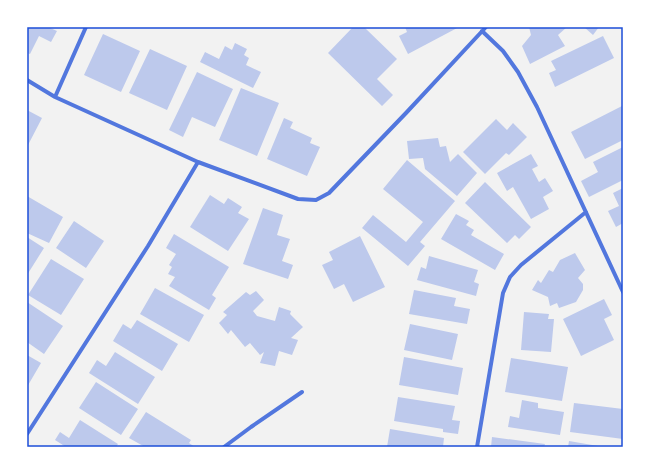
<svg xmlns="http://www.w3.org/2000/svg" width="650" height="474" viewBox="0 0 650 474" font-family="Arial,sans-serif">
<rect width="100%" height="100%" fill="#f2f2f2"/>
<path fill="#bdc9ec" d="M27 27H48L57 31 51 42 39 36 30 54 27 53Z
M353 27H364L397 59 377 79 393 95 382 106 328 53Z
M405 27H459L408 54 399 36 407 32Z
M529 27H567L558 35 565 46 530 64 522 46 531 35Z
M584 27H599L593 35Z
M103 34 140 51 121 92 84 75Z
M603 36 614 58 555 87 549 73 556 70 551 61Z
M235 43 247 49 244 55 249 58 246 65 261 72 253 88 200 62 205 52 219 59 225 46 232 50Z
M150 49 187 66 167 110 129 93Z
M197 72 233 89 215 127 192 117 183 137 169 130Z
M241 88 279 103 257 156 219 140Z
M622 106 623 109V140L585 159 571 132Z
M27 110 42 118 27 147Z
M284 118 293 122 290 128 312 138 310 143 320 147 307 176 267 159Z
M496 119 507 130 513 123 527 137 509 155 506 153 485 174 463 152Z
M438 138 440 147 446 146 450 162 458 154 477 173 457 196 425 169 423 158 409 159 407 141Z
M623 147V180L589 197 581 181 598 172 593 162Z
M531 154 538 166 532 169 539 182 545 178 553 191 543 197 549 209 531 219 513 187 507 191 497 173Z
M407 160 455 201 420 242 425 246 408 266 362 228 373 215 406 242 423 222 383 189Z
M485 182 531 227 519 239 515 235 507 243 465 203Z
M623 188V223L616 227 608 211 619 206 613 193Z
M210 195 224 204 228 198 242 207 238 213 249 219 228 251 190 227Z
M27 196 63 217 49 243 27 233Z
M263 208 283 215 277 235 290 239 282 261 293 265 288 279 243 264Z
M456 214 469 221 466 225 474 230 471 235 504 254 495 270 441 239Z
M74 221 104 241 86 268 56 248Z
M174 234 229 267 212 295 216 298 209 310 169 286 175 277 168 274 172 267 169 265 176 254 166 248Z
M360 236 385 287 353 302 344 284 334 289 322 265 333 260 329 252Z
M27 237 44 248 27 275Z
M575 253 585 270 578 278 583 284V290L576 302 559 308 557 303 550 306 548 297 532 290 538 280 541 283 549 270 553 272 560 260Z
M429 256 478 270 474 282 479 284 476 296 417 280 421 267 426 269Z
M51 259 84 279 61 315 28 295Z
M155 288 204 315 189 342 140 314Z
M414 290 456 298 454 306 470 309 467 324 409 314Z
M256 291 264 300 253 311 257 316 275 321 279 307 291 311 290 314 303 327 291 338 298 340 292 355 279 351 275 366 260 363 264 352 260 355 250 343 245 347 231 330 228 334 219 323 227 315 223 312 246 292 250 295Z
M604 299 612 315 604 319 614 340 581 356 563 319Z
M27 302 63 326 44 354 27 342Z
M524 312 549 314 548 319H554L551 352 521 350Z
M137 320 178 344 162 371 113 341 123 324 131 329Z
M410 324 458 334 452 360 404 350Z
M115 352 155 377 138 404 89 373 97 360 106 366Z
M27 355 41 363 27 387Z
M404 357 463 368 458 395 399 385Z
M511 358 568 367 562 401 505 392Z
M96 382 138 409 121 435 79 408Z
M398 397 455 406 452 420 460 421 458 434 443 432V429L394 421Z
M522 400 538 403V408L564 412 560 435 508 427 510 416 519 418Z
M574 403 623 409V439L570 432Z
M146 412 191 440 189 443 195 447H145L129 438Z
M80 420 118 444 116 447H66L55 440 60 432 69 438Z
M390 429 444 438 443 447H387Z
M492 437 545 444 544 447H491Z
M569 441 598 446V447H568Z"/>
<g fill="none" stroke-linecap="round" stroke-linejoin="round">
<path stroke="#5277de" stroke-width="4" d="M482 31 503 51 518 72 537 107 623 292
M27 80 55 97 198 162 298 199 316 200 329 193 406 113 486 27
M55 97 86 27
M27 434 148 246 198 162
M224 447 251 427 302 392
M477 447 503 293 510 277 521 265 586 212"/>
</g>
<rect width="650" height="474" fill="none" stroke="#ffffff" stroke-width="56"/>
<rect x="28" y="28" width="594" height="418" fill="none" stroke="#1d4ed8" stroke-width="1.5"/>
</svg>
